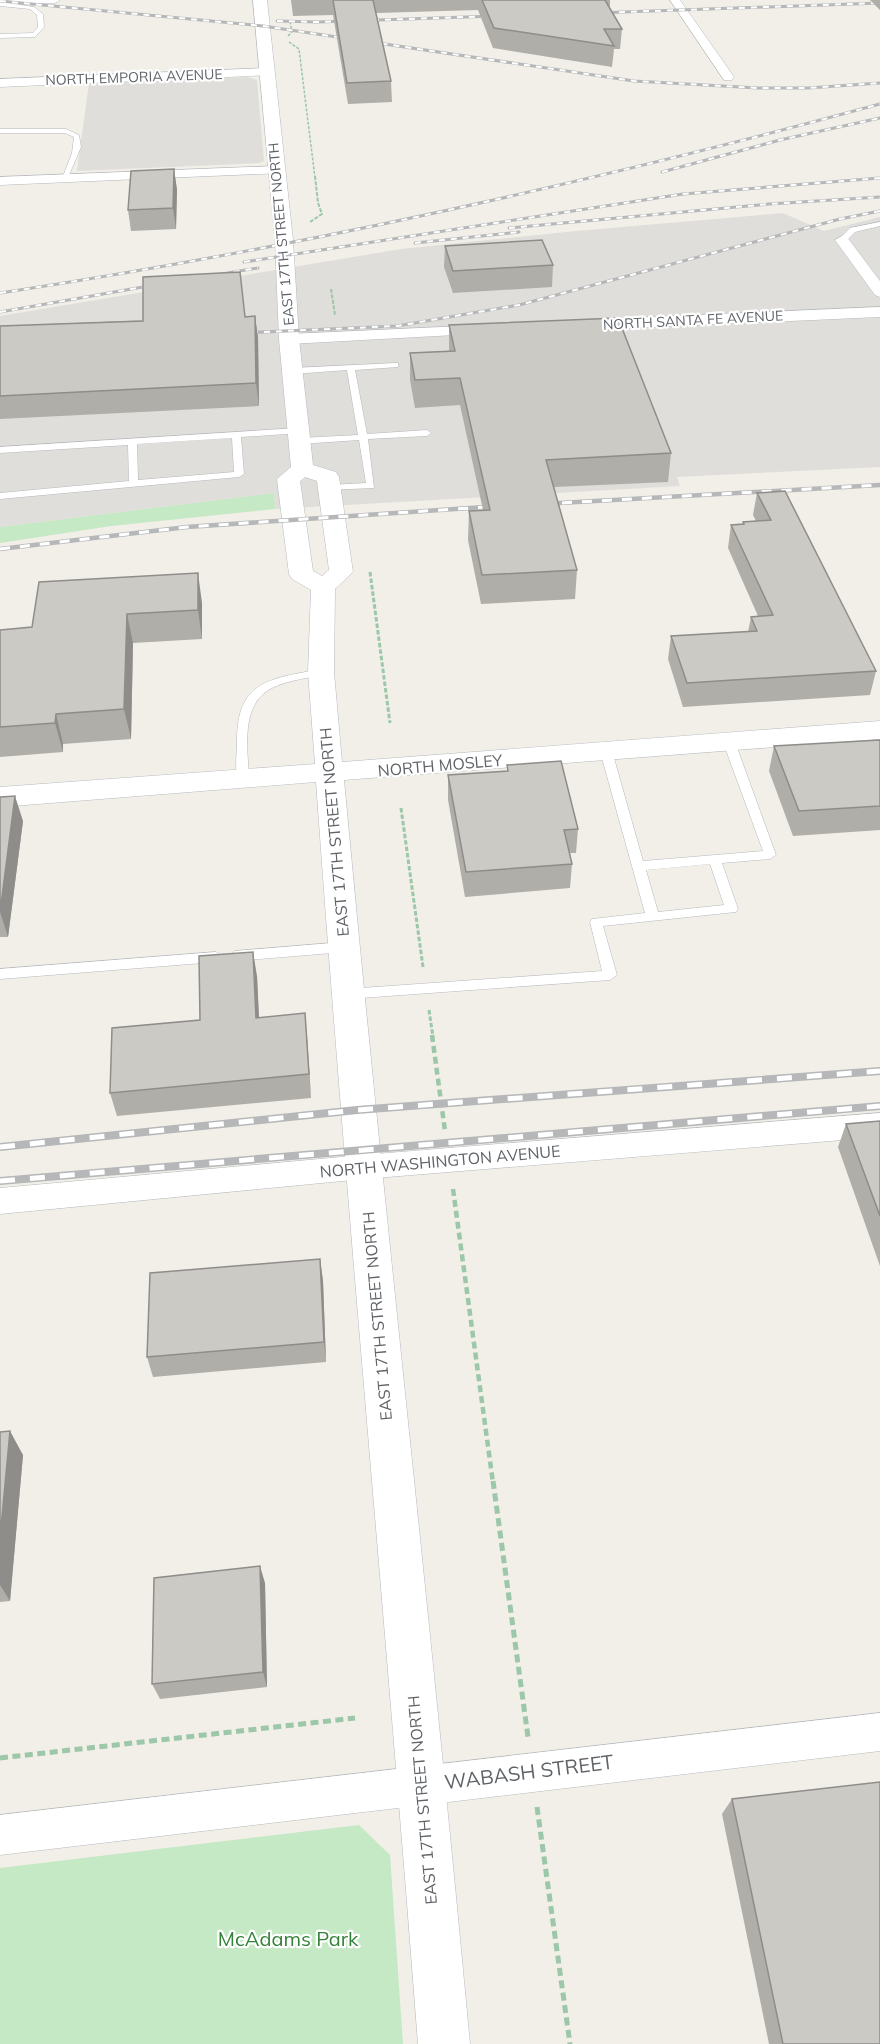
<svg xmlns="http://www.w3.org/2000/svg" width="880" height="2044" viewBox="0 0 880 2044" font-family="Mulish,sans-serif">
<rect width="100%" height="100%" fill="#f1efe8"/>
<path fill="#e0deda" d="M247 77 257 80 264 161 259 163 77 171 89 83Z
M783 213 824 231 880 217V467L677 477 680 486 275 509 274 493 0 527V316L401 249 576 231Z"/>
<path fill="#c5e8c5" d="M274 493 275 509 111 526 0 543V527Z
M359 1825 390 1855 403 2044H0V1868Z"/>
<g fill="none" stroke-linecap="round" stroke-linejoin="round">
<g stroke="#b5b8bc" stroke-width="1">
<path id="lane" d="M0 2 34 7 43 14 44 27 35 37 0 38V34L33 33 38 27 37 15 30 9 0 6Z
M0 129H66L79 135 81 147 67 180 62 179 72 153 74 137 65 133H0Z
M880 222V226L855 232 845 242 838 240 850 228Z
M395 363H398V367L355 370 367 434 427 430 431 433 427 436 368 439 374 488 327 490V486L330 485 366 483 359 440 300 444 296 441 300 438 358 435 347 370 293 374 289 371 293 368Z
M298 428 301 429V433L241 437 244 474 239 477 0 499V493L129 481 128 445 0 453V447ZM232 438 234 472 138 480 137 444Z
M321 669 326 672 325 674C308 678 290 680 274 687 239 703 248 748 249 780L243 784 239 783C234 771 237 754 237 741 237 680 270 679 321 669Z
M729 738 735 742 776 855 770 859 722 863 738 909 736 912 603 926 617 975 610 980 347 999 342 998 340 994 347 989 602 971 590 922 592 919 645 913 600 751 606 747 612 751 643 861 763 851 723 742ZM710 864 724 905 658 912 646 870Z
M344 942 350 947 344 952 235 961 229 956 235 951Z
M216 952 222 957 216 962 0 979V969Z"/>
</g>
<g stroke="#b5b8bc" stroke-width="1">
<path id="street" d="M0 0H60L55 3 0 5Z
M670 0H680L734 77 732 80H724Z
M267 68 271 69V75L0 87V79Z
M277 166 284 170 282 173 0 185V177Z
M842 236 847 237 880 281V297L875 295 835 240Z
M880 307V317L584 330 576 325 584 320Z
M486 325 494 330 492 333 289 344 281 339 289 334Z
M880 1113V1137L363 1179 0 1214V1188L363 1155Z
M880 1713V1751L0 1855V1815Z"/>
</g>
<g stroke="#b6babf" stroke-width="1">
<path id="secondary" d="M253 0H267L293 240 299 339 313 465 336 472 339 477 353 572 335 589 334 672 342 762 880 721V739L344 780C383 1202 431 1622 470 2044H418C386 1623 346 1203 316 782L0 807V787L315 764 308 672 311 590 292 579 289 574 277 479 291 467 279 339 275 240ZM305 477 317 481 329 570 322 576 313 571 300 481Z"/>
</g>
<path stroke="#9cc7a9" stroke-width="1.5" stroke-dasharray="3 1.5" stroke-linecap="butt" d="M288 36 292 32 290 21
M289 42 299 49 315 178"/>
<path stroke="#9cc7a9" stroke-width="2" stroke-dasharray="4 1.5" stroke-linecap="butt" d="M310 222 322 214 318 203 315 176
M331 289 335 315"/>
<path stroke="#9cc7a9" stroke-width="3" stroke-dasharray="4.5 2" stroke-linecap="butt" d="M370 572 390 723
M401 808 423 967
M429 1010 433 1037"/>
<path stroke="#9cc7a9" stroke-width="4.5" stroke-dasharray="7 4" stroke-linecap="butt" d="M432 1035 445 1131
M453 1189 493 1483"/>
<path stroke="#9cc7a9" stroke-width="5" stroke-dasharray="8 4.5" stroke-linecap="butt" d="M493 1481 528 1737
M0 1758 355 1718
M537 1807 570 2044"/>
<use href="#lane" fill="#fff" fill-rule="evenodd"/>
<use href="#street" fill="#fff" fill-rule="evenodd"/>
<use href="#secondary" fill="#fff" fill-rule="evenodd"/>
<g stroke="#b6b7b8" stroke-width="3">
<path id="rail-far2" d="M0 1 263 26 634 81 758 88H808L880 83
M595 13 880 3
M277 21 318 22 496 16
M662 172 780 140 880 118
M509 228 769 204 880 197
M415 243 519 232
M244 262 683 194 880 178
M210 276 258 268
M0 293C298 248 590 183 880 104
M0 312 160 284
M240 333 397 326 519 305 840 219 880 211"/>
</g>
<g stroke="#b6b7b8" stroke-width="4.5">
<path id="rail-far1" d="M542 504 880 485
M0 549 187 527 500 506"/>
</g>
<g stroke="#b6b7b8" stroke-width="8">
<path id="rail" d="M0 1147 357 1110 880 1071
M0 1181 880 1106"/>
</g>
<use href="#rail-far2" stroke="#fff" stroke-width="2" stroke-dasharray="6" stroke-linecap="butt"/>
<use href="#rail-far1" stroke="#fff" stroke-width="3" stroke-dasharray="10" stroke-linecap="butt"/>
<use href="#rail" stroke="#fff" stroke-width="5" stroke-dasharray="15" stroke-linecap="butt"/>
</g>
<path fill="#afaea9" d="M291 0H610V6H609L622 29 620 49H614L612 67 493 48 478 10 376 13 391 81 392 102 348 104 333 15 293 16Z
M870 0H880V10Z
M174 169 177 190 176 229 131 231 128 210Z
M445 246 553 265 552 287 453 293 444 267Z
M255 316 258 338 259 406 0 419V326Z
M449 325 671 453 668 482 554 487 577 570 575 599 481 604 468 540 469 511 483 510 460 405 415 408 410 380V353L449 351Z
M757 493 876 671 870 695 683 707 668 659 671 636 748 632 751 617 758 616 728 548 731 525H743V522L756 521 753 515Z
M202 603V639L133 643 131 739 63 744V752L0 757V630L32 627Z
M880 740V830L793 836 769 771 774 746Z
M507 765 578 829 576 853H570L572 864 570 888 465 897 448 800V775L507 771Z
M0 797 23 821 8 937H0Z
M257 976 259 1017 307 1037 311 1098 117 1116 110 1093Z
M880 1121V1266L838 1147 846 1124Z
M320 1259 323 1281 326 1362 153 1377 147 1357Z
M0 1432 23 1455 10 1601 0 1602Z
M265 1583 267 1687 160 1699 152 1684Z
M732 1799 880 2044H769L722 1814Z"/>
<path fill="#8f8d8a" d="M174 169 177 190 176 229 173 208Z
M255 316 258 338 259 406 256 383Z
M198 573 202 603V639L198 610Z
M127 614 133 643 131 739 124 709Z
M56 714 63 744V752L55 723Z
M15 796 23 821 8 937 0 912Z
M253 952 257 976 260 1041 256 1018Z
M305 1013 307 1037 311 1098 309 1074Z
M320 1259 323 1281 326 1362 324 1342Z
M10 1431 23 1455 10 1601 0 1585V1538Z
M260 1566 265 1583 267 1687 263 1672Z"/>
<path fill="#cccac5" stroke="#8f8d8a" stroke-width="1.5" d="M333 0H373L391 81 347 83Z
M482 0H605L622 29H604L614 46 494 28Z
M174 169 173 208 128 210 131 171Z
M542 240 553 265 453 271 445 246Z
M240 272 245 317 255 316 256 383 0 396V326L143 321V277Z
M618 318 671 453 546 460 577 570 482 575 469 511 490 510 460 378 415 380 410 353 455 351 449 325Z
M785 491 876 671 687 683 671 636 757 631 751 617 773 615 731 525 744 524 743 522 771 520 757 493Z
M198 573V610L127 614 124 709 56 714 55 723 0 727V630L32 627 39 582Z
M880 740V806L799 811 774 746Z
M561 761 578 829 564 830 572 864 466 872 448 775 508 771 507 765Z
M15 796 0 912V797Z
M253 952 256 1018 305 1013 309 1074 110 1093 112 1028 200 1020 199 956Z
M880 1121V1216L846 1124Z
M320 1259 324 1342 147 1357 150 1273Z
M10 1431 0 1538V1432Z
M260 1566 263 1672 152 1684 154 1578Z
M880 1782V2044H783L732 1799Z"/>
<g text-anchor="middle" stroke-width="4.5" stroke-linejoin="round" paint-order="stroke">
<g font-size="14" fill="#5f6368" stroke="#fff">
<text transform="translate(134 77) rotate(-2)" y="5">NORTH EMPORIA AVENUE</text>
<text transform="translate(281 234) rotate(-95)" y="5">EAST 17TH STREET NORTH</text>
<text transform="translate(693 320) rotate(-3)" y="5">NORTH SANTA FE AVENUE</text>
</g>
<g font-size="16" fill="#5f6368" stroke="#fff">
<text transform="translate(440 765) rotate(-5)" y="6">NORTH MOSLEY</text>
<text transform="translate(334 832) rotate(-95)" y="6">EAST 17TH STREET NORTH</text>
<text transform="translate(440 1161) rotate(-5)" y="6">NORTH WASHINGTON AVENUE</text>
<text transform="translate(377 1316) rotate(-95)" y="6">EAST 17TH STREET NORTH</text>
<text transform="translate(422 1800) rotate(-95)" y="6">EAST 17TH STREET NORTH</text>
</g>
<g font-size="20" fill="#5f6368" stroke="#fff">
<text transform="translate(529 1772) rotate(-7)" y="7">WABASH STREET</text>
</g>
<g font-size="20" fill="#348238" stroke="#fff">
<text x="288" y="1946">McAdams Park</text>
</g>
</g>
</svg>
